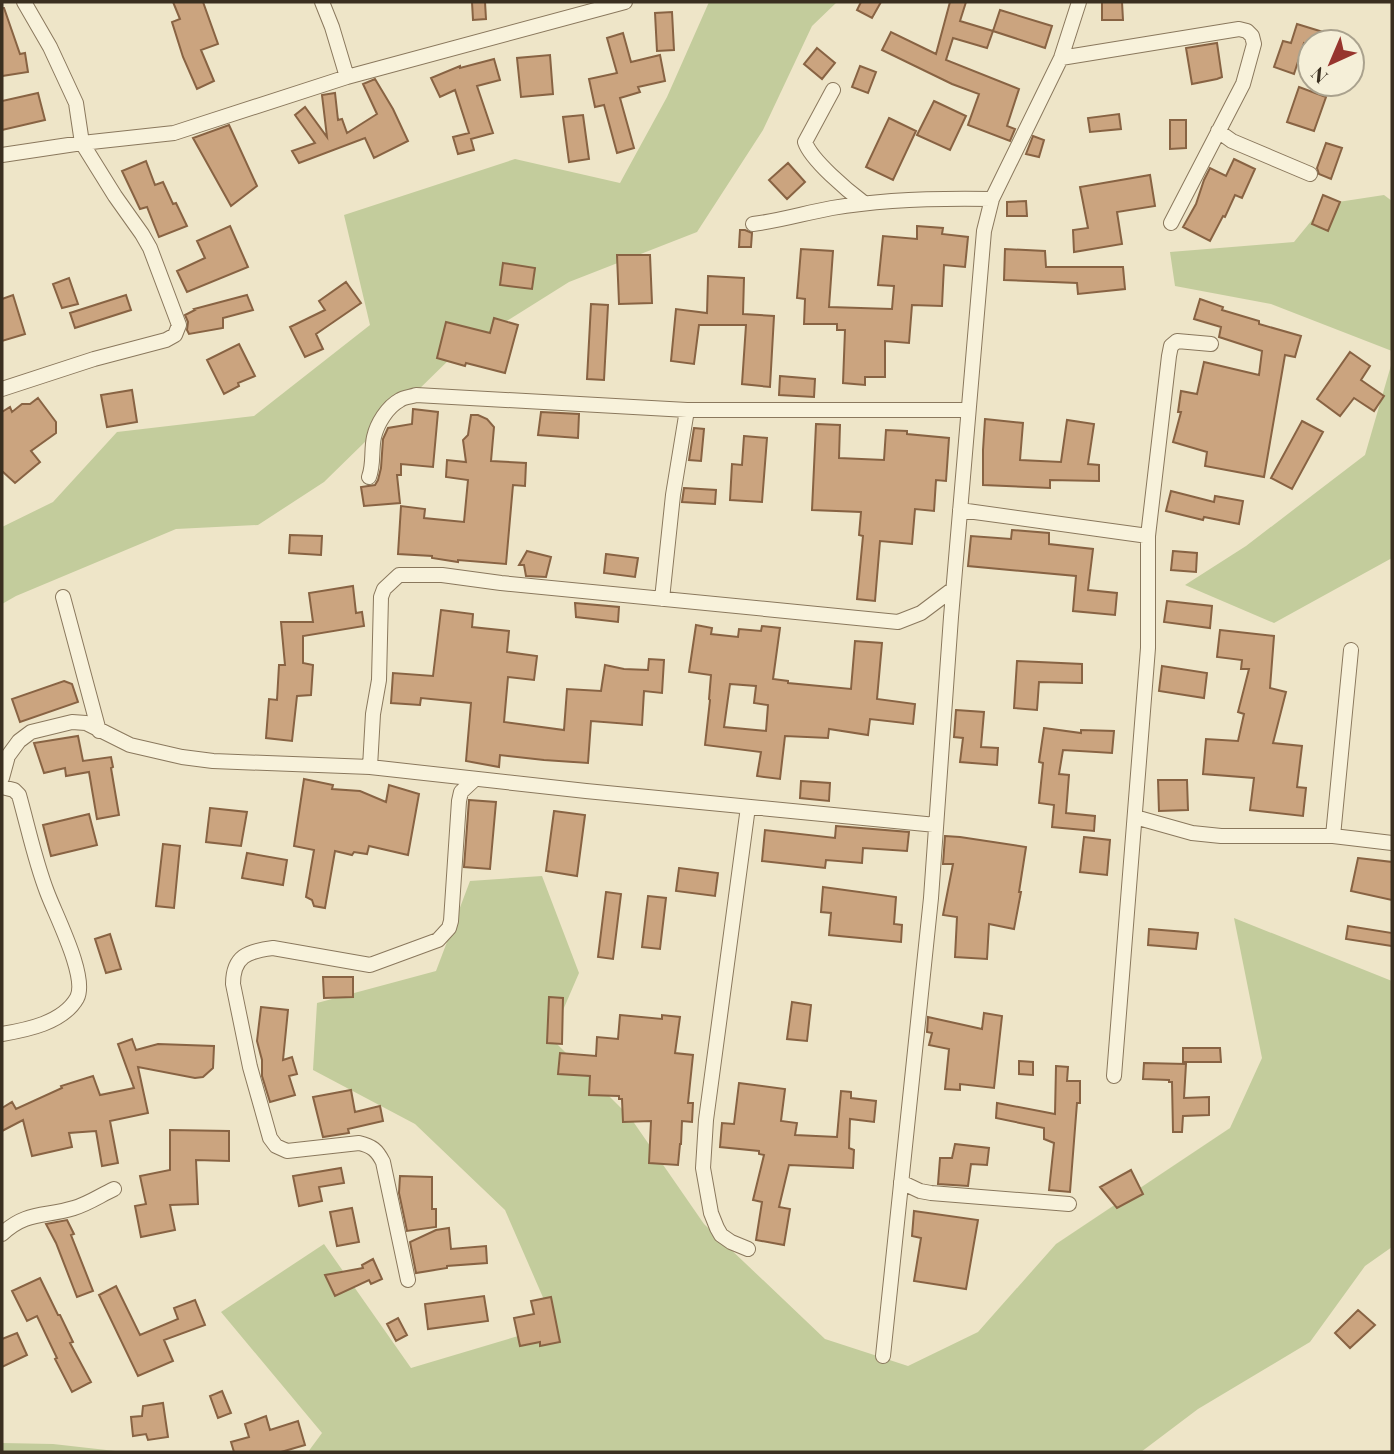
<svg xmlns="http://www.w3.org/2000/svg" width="1394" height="1454" viewBox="0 0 1394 1454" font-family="'Playfair Display',serif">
<rect width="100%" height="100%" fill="#eee5c8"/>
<path fill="#c3cc9c" d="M709 2H837L812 26 763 130 697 232 569 282 457 352 324 482 258 525 176 529 16 596 2 604V527L53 502 117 432 254 416 370 325 344 215 515 159 620 183 667 97Z
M1384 195 1392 201V351L1271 304 1175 286 1170 252 1294 242 1325 204Z
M1392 362V558L1274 623 1185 585 1246 546 1365 455Z
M542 876 579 973 551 1038 630 1117 704 1224 825 1339 908 1366 978 1332 1056 1244 1230 1128 1262 1058 1234 918 1392 981V1247L1365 1266 1310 1342 1198 1409 1141 1452H308L322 1433 221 1312 324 1244 411 1368 555 1325 505 1210 415 1124 313 1070 317 1003 436 971 470 881Z
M2 1443 53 1444 124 1452H2Z"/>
<path fill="#cba47f" stroke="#886343" stroke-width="2" fill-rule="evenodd" d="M173 2H203L218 44 201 50 214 81 197 89 183 57 172 22 180 19Z
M472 2H485L486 19 473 20Z
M861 2H881L872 18 857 10Z
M950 2H966L960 21 993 31 987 48 953 38 946 60 1019 89 1007 126 1015 129 1010 141 968 125 979 94 952 84 882 50 891 32 936 54Z
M1102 2H1122L1123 20H1102Z
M2 8H4L20 54 25 53 28 72 2 76Z
M1000 10 1052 26 1045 48 993 31Z
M672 12 674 50 657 51 655 13Z
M1297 24 1323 32 1320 42H1310V45L1304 43 1294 74 1274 67 1283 41 1291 43Z
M623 33 631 62 660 55 665 81 638 87 640 92 620 98 634 148 617 153 604 105 595 107 589 79 617 73 607 38Z
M1217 43 1222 77 1217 79 1192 84 1186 48Z
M817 48 835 63 822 79 804 64Z
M550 55 553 94 521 97 517 58Z
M494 59 500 80 477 86 493 133 471 139 474 150 458 154 453 137 469 133 455 90 440 97 431 78 460 66V68Z
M860 66 876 72 868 93 852 87Z
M375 79 393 109 408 141 374 158 365 138 299 163 292 151 315 143 295 115 305 107 327 137 322 95 335 93 338 120 342 119 347 133 377 114 363 84Z
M1299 87 1326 97 1314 131 1287 122Z
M38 93 45 120 2 130V101Z
M934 101 966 116 950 150 917 135Z
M1119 114 1121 129 1090 132 1088 118Z
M583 115 589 159 569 162 563 117Z
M889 118 916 131 893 180 866 167Z
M1170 120H1186V148L1170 149Z
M229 125 257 186 231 206 193 138Z
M1033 136 1044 140 1039 157 1026 154Z
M1326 143 1342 148 1331 179 1319 174 1317 168Z
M1234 159 1255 169 1242 198 1235 195 1225 217 1223 216 1210 241 1183 227 1196 204 1204 180 1210 168 1226 176Z
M146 161 155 185 163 182 173 204 176 203 187 226 159 237 147 207 140 209 122 171Z
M788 163 805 182 787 199 769 180Z
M1150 175 1155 206 1117 212 1122 244 1074 252 1073 230 1088 228 1080 187Z
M1323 195 1340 202 1328 231 1312 224Z
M1026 201 1027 216H1007V202Z
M230 226 248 267 187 292 177 271 205 258 197 241Z
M917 226 943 228 942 234 968 237 965 267 944 265 942 306 912 305 909 343 885 341V377H865V385L843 383 845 330H837V324H804L805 299 797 298 801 249 833 251 829 307 892 309 894 286 878 285 883 236 917 239Z
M740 230H745L752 233 751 247H739Z
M1005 249 1045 251 1046 267H1123L1125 289 1078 294 1077 283 1004 280Z
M617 255H650L652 303 619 304Z
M503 263 535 268 532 289 500 285Z
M708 276 744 278 743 314 774 316 770 387 742 384 746 325H699L694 364 671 361 676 309 707 313Z
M69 278 78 304 62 308 53 284Z
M346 282 361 303 316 334 323 349 305 357 290 327 325 310 319 301Z
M13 295 25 334 2 341V299Z
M126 295 131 310 75 328 70 313Z
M247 295 253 310 223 318V328L189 334 187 330 188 322 185 315 195 310 194 309Z
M1200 299 1223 307 1222 310 1259 321V324L1301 336 1295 357 1285 355 1264 477 1205 466 1207 452 1173 442 1181 412H1178L1181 391 1197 394 1204 362 1259 375 1262 351 1219 337 1221 327 1194 319Z
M591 304 608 305 604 380 587 379Z
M494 318 518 325 505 373 466 363 465 366 437 358 446 322 490 333Z
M239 344 255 376 238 383 239 386 224 394 207 360Z
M1350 352 1370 366 1361 380 1384 396 1374 411 1354 398 1340 416 1317 399Z
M780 376 815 379 814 397 779 395Z
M132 390 137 422 107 427 101 395Z
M38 398 56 422V433L31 451 40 462 15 483 2 471V412L10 407 12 412 22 404H30Z
M413 409 438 412 433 467 401 464V475H397L400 503 364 506 361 487 375 485 378 480 381 468 383 439 388 428 412 424Z
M541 412 579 414 578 438 538 435Z
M471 415H478L487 419 494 427 491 461 526 463 525 486 513 485 506 564 458 560V562L432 558V556L398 554 401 506 425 509 424 518 464 522 468 480 446 477 447 460 466 462 463 440 468 435Z
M985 419 1023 423 1020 460 1061 462 1067 420 1094 424 1088 464 1099 465V481L1050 480V488L983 485V450Z
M1302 421 1323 432 1292 489 1271 478Z
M816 424 840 425 839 458 884 460 886 430 907 431V434L949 438 946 481 936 480 934 511 915 509 912 544 880 541 875 601 857 599 863 536 859 535 861 512 812 510Z
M694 428 704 429 701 461 689 460Z
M744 436 767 438 762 502 730 500 732 464 742 465Z
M684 488 716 490 715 504 682 502Z
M1171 491 1214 502 1215 496 1243 501 1239 524 1204 517 1203 520 1166 511Z
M1012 530 1049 533V544L1093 549 1088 590 1117 593 1115 615 1073 611 1076 576 968 566 971 536 1011 539Z
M290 535 322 536 321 555 289 553Z
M527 551 551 557 546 577 526 576 524 565H519Z
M1173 551 1197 553 1196 572 1171 570Z
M606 554 638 558 635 577 604 573Z
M353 586 356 613 362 612 364 626 303 636V663L313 665 311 695 297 696 292 741 266 738 269 699 277 700 279 665H285L281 622H313L309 593Z
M1167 601 1212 606 1210 628 1164 622Z
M575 603 619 607 618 622 576 617Z
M441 610 473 614 472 627 509 631 507 652 537 656 534 680 508 677 504 722 564 730 567 689 601 691 605 665 624 669 648 670 649 659 664 660 662 693 644 691 642 725 591 721 588 763 544 760 500 755 499 767 466 761 471 703 421 698 420 705 391 703 393 673 433 676Z
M696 625 712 628 711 634 738 637 739 629 761 631 762 626 780 628 773 679 788 681V683L851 689 855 641 882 643 877 699 915 704 913 724 870 719 868 735 829 729 828 738 785 736 780 779 757 776 761 752 705 745 710 700 709 699 711 675 689 672ZM730 684 756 686 754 703 768 705 766 731 724 727Z
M1220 630 1274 636 1270 688 1286 692 1273 743 1302 746 1297 787 1306 788 1303 816 1250 810 1254 778 1203 774 1206 739 1238 741 1244 714 1238 712 1249 669H1241L1242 660 1217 657Z
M1017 661 1082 664V683L1039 682 1037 710 1014 708Z
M1162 666 1207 673 1204 698 1159 691Z
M64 681 72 684 78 702 20 722 12 699Z
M956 710 984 712 981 747 998 748 997 765 960 762 963 738 954 737Z
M1044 728 1081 733V730L1114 731 1112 753 1063 750 1059 774 1069 775 1066 813 1095 816 1094 831 1052 827 1054 805 1039 803 1043 763 1039 762Z
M78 736 83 761 111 757 113 767 111 768 119 815 97 819 89 772 66 776 65 768 44 773 34 743Z
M304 779 333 785 332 789 360 791 386 802 389 785 419 794 408 855 369 846 367 854 354 852 352 855 335 851 325 908 314 906 312 900 306 897 314 850 294 846Z
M1158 780H1187L1188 810 1159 811Z
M801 781 830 783 829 801 800 798Z
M469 800 496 802 490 869 464 867Z
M210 808 247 812 241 846 206 842Z
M554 811 585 815 577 876 546 871Z
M89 814 97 845 51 856 43 825Z
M836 826 909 832 907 851 863 848 862 863 826 860 825 868 762 861 765 830 835 838Z
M945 836 960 837 1026 847 1019 892H1021L1014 929 989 924 987 959 955 957 957 917 943 915 953 864H943Z
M1084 837 1110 840 1107 875 1080 872Z
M163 844 180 846 174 908 156 906Z
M247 853 287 860 283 885 242 878Z
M1358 858 1392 862V900L1351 891Z
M679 868 718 873 715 896 676 891Z
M823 887 896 897 894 924 902 925 901 942 829 935 831 913 821 912Z
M606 892 621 894 613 959 598 957Z
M648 896 666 898 660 949 642 947Z
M1348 926 1392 933V946L1346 939Z
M1149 929 1198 933 1196 949 1148 945Z
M110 934 121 969 106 973 95 939Z
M323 977H353V997L324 998Z
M549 997 563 998 562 1044 547 1043Z
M792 1002 811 1005 807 1041 787 1039Z
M261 1007 288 1010 283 1060 292 1057 297 1074 289 1076 295 1095 270 1102 262 1076V1060L257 1041Z
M984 1013 1002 1016 994 1088 960 1084V1090L945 1089 949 1049 929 1045 932 1033 927 1032 928 1017 982 1029Z
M620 1015 662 1019V1015L680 1017 675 1053 693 1055 688 1103H693L692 1122 682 1121 681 1144H680L678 1165 649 1163 651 1121 623 1122 622 1099H619V1096L589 1095 590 1076 558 1074 560 1053 596 1056 597 1037 618 1039Z
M132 1039 136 1050 158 1044 214 1046 213 1068 203 1077 195 1078 138 1067 148 1113 110 1121 118 1163 102 1166 96 1131 69 1133 72 1147 32 1156 23 1120 2 1131V1108L12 1102 16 1109 62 1088 61 1086 93 1076 100 1095 134 1088 118 1044Z
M1183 1048H1220L1221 1062H1183Z
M1019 1061 1033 1062V1075L1019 1074Z
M1144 1063 1186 1064 1184 1098 1209 1097V1115L1183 1116 1182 1132H1173L1172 1082H1169V1080L1143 1079Z
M1056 1066 1068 1067 1067 1081H1080V1103H1077L1070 1192 1049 1190 1054 1143 1044 1139V1128L996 1118 997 1103 1055 1114Z
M739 1083 785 1089 781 1121 797 1123 795 1135 837 1137 841 1091 851 1092V1098L876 1101 874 1122 850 1119 849 1148 854 1150 853 1168 789 1165 779 1207 790 1209 784 1245 756 1240 762 1202 753 1200 764 1155 759 1154V1151L720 1147 722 1123 734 1124Z
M351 1090 355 1112 380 1106 383 1121 348 1129 349 1133 323 1137 313 1097Z
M170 1130 229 1131V1161L196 1160 198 1204 170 1205 175 1230 141 1237 135 1206 146 1204 140 1176 170 1170Z
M955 1144 989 1148 987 1165 971 1164 968 1186 938 1184 940 1158H952Z
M341 1168 344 1183 319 1187 322 1201 299 1206 293 1176Z
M1131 1170 1143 1194 1117 1208 1100 1187Z
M400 1176 432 1177V1209H436V1227L407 1231 399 1193Z
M352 1208 359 1242 337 1246 330 1212Z
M914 1211 978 1220 966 1289 914 1281 921 1238 912 1236Z
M67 1220 74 1234 71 1235 93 1291 77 1297 56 1243 46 1224Z
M449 1228 451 1249 486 1246 487 1263 447 1266V1268L416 1273 410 1242 436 1230Z
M373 1259 382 1279 371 1284 369 1280 335 1296 325 1275 363 1268 362 1265Z
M40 1278 58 1315H60L73 1342 70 1343 91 1382 72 1392 55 1359 57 1358 37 1316 27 1321 12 1291Z
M116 1286 140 1335 178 1319 174 1308 195 1300 205 1325 164 1340 173 1361 138 1376 99 1295Z
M484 1296 488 1321 428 1329 425 1304Z
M551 1297 560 1342 540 1346V1342L520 1346 514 1318 534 1314 531 1301Z
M1358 1310 1375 1325 1350 1348 1335 1333Z
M398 1318 407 1335 396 1341 387 1324Z
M17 1333 27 1355 2 1367V1339Z
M222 1391 231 1413 218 1418 210 1396Z
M163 1403 168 1437 148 1440 146 1434 133 1436 131 1417 142 1416 143 1406Z
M266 1416 270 1430 298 1421 305 1445 281 1452H234L231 1442 249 1437 245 1424Z"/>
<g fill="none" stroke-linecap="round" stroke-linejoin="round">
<g stroke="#8a785d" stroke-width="16">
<path id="street" d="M322 2 332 27 347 77
M1061 58 1239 29 1247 31 1252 36 1254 44 1243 84 1171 223
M833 90 805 142C811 160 848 191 864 203
M1218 131 1232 141 1310 174
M2 155 82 143 174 133 347 77 625 2
M753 224C779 221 805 213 832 208 884 199 939 198 992 199
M2 389 94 359 166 340 175 335 179 325 150 248 142 234 115 196 82 143 76 103 50 47 24 2
M369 477C374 464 371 450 374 437 377 424 387 407 400 400 404 397 411 397 416 395L687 410H968
M960 510 1148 536
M63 597 99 731
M662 599 673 495 687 410
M370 767 373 714 379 680 381 597 384 589 399 575H442L501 583 898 622 921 613 953 589
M2 778 8 756 19 741 31 732 72 722 86 723 130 745 182 757 213 761 370 767 586 791 936 825
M2 787 14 790 19 795C28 827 35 861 47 892 55 914 88 977 77 998 63 1023 26 1030 2 1034
M748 807 706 1120 703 1168 711 1213 717 1228 721 1235 731 1242 748 1249
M1135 817 1192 833 1221 836H1333L1392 843
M1333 836 1351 650
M1114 1076 1148 648V536L1169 356 1171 346 1177 341 1211 344
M901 1182 920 1191 931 1193 1069 1204
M2 1234C26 1211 45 1217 74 1208 88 1204 101 1195 114 1189
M408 1280 383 1162C377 1150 372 1146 359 1143L287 1151 276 1146 270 1138 250 1067 233 984C233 956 248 951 273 948L370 965 438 940 449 928 451 921 459 801 461 792 475 779
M883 1356 931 898 951 617 984 231 992 199 1061 58 1079 2"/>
</g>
<use href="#street" stroke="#f8f2db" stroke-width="14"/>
</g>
<rect width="1394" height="1454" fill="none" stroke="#3a2f20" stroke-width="7"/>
<g transform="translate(1331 63) rotate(224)"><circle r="33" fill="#f5efd8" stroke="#aaa28e" stroke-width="2"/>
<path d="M0-5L12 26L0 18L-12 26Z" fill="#97352e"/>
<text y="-10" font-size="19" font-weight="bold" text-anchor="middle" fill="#3a2f20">N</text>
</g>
</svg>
